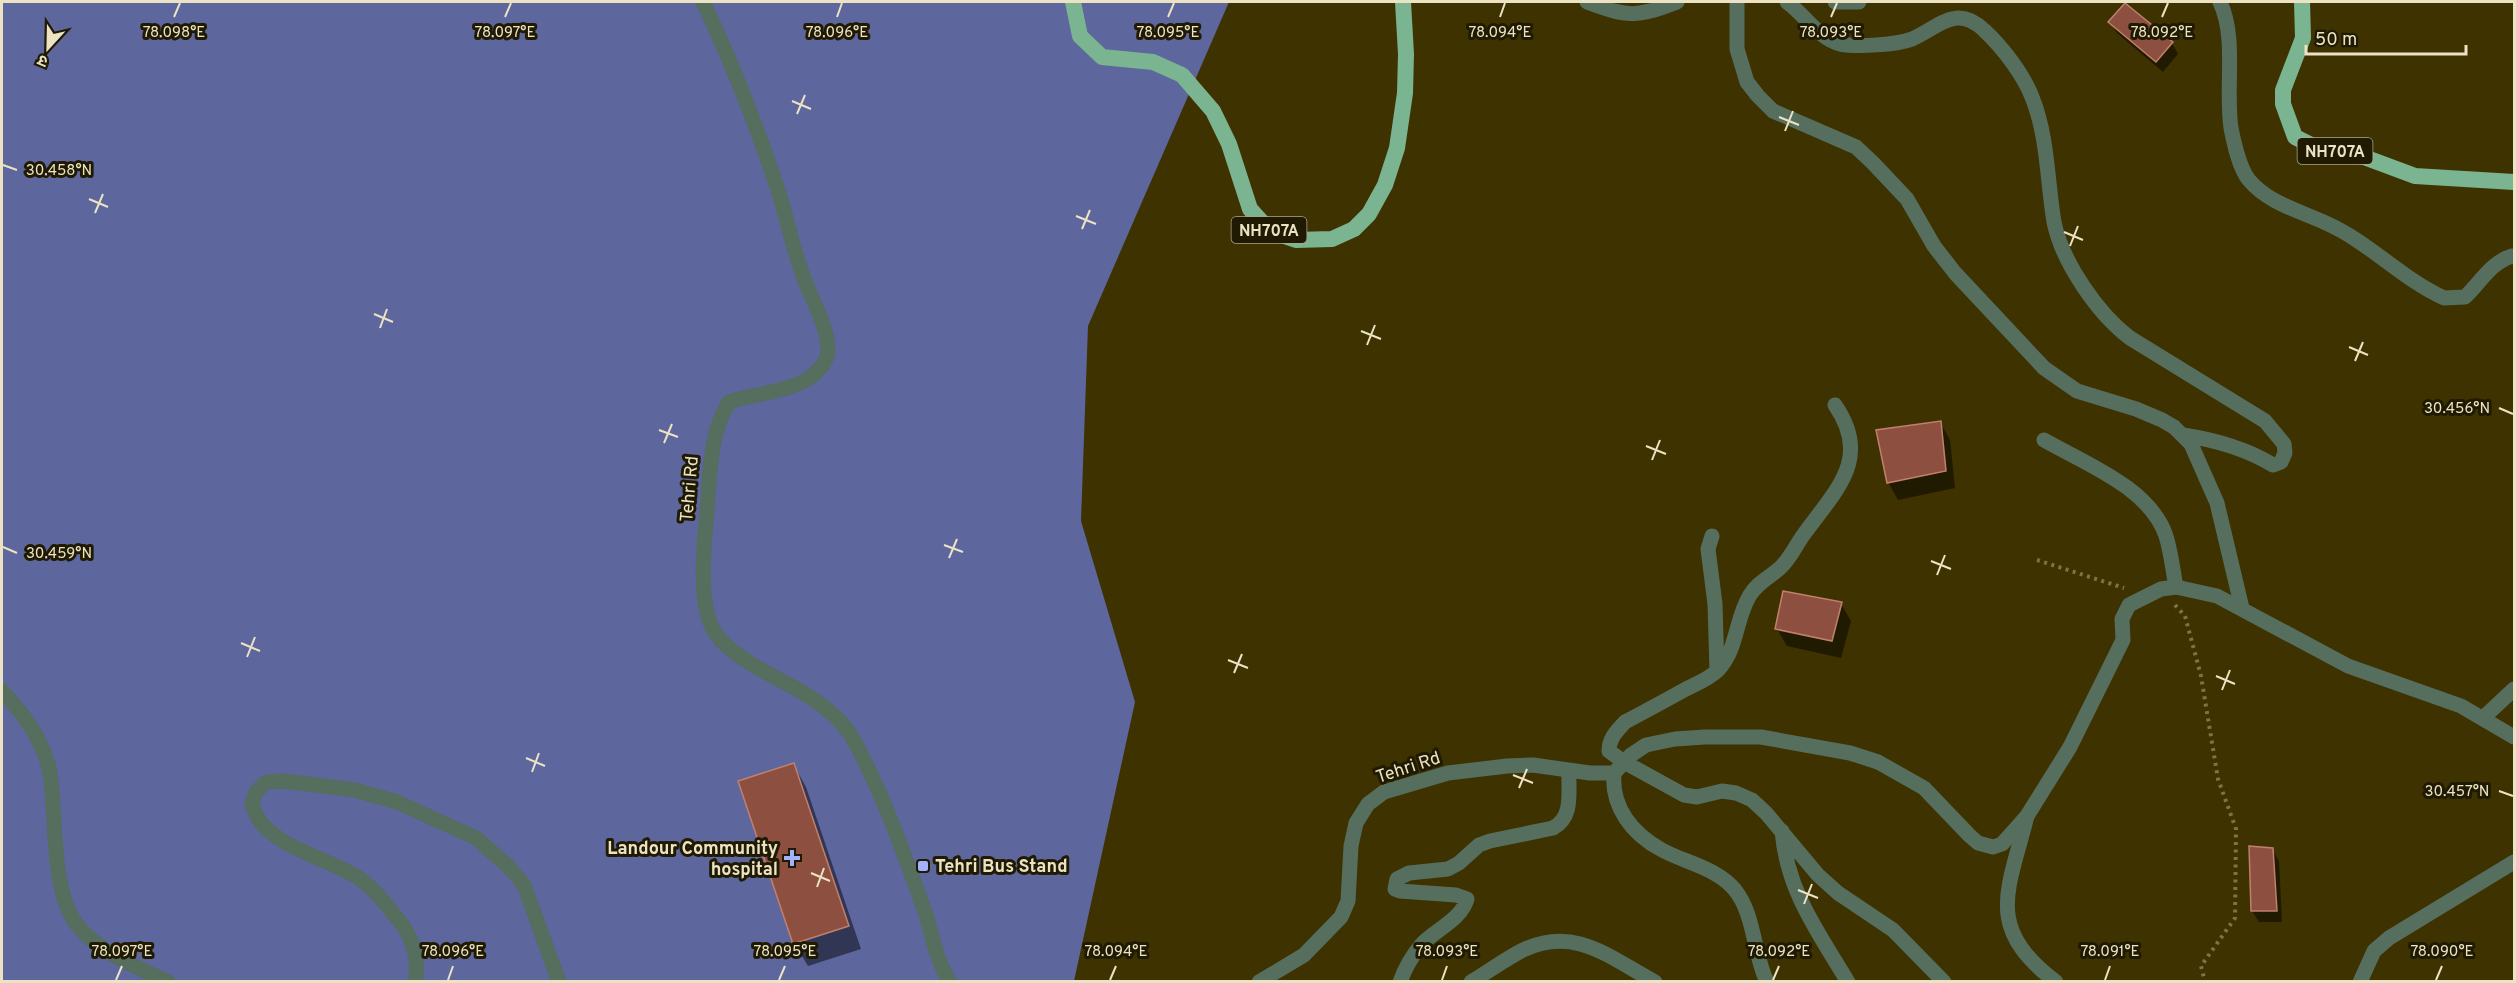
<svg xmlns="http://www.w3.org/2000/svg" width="2516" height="983" viewBox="0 0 2516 983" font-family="Overpass,'Noto Sans Devanagari',sans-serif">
<rect width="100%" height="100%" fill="#3d3200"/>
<path fill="#5d669d" d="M2 2H1229L1088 326 1081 521 1135 702 1074 981 2 982Z"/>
<path fill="#0007" d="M2110 22 2172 43 2178 54 2163 72 2117 33Z
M1940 422 1950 440 1955 488 1898 500 1888 482Z
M1841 604 1851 621 1841 658 1787 646 1777 629Z
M793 764 806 787 861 949 808 966 794 943Z
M2272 849 2279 861 2282 922H2259L2252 911Z"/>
<path fill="#8d4f3f" stroke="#c0806e" stroke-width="1.5" d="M2125 3 2173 42 2156 62 2108 22Z
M1941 421 1946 471 1887 483 1876 430Z
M1783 591 1842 602 1832 641 1775 629Z
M794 763 849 926 793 944 738 781Z
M2249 846 2273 848 2277 911H2251Z"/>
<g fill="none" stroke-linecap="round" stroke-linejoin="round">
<path stroke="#7d7348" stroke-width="4" stroke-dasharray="3 4.5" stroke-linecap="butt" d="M2037 560 2124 588
M2175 605 2185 616 2201 676 2218 779 2236 829 2235 918 2201 966 2205 982"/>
<path stroke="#556e5e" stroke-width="15" d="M1587 2C1627 17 1636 18 1677 2
M1737 2V49L1747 82 1758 96 1773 111 1856 147 1873 163 1907 199 1934 246 1955 273 2044 368 2077 391 2136 409 2162 420 2174 427 2191 444 2217 503 2242 608
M1787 2C1804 14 1819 39 1840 44 1857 47 1897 45 1912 39 1939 27 1957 3 1985 31 2003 48 2023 74 2032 97 2048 137 2047 180 2054 222 2062 262 2098 314 2130 338L2265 421 2284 444 2285 453 2281 462 2273 465C2245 448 2216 440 2183 435
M1835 2H1859
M1835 405C1871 457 1838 488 1807 530 1797 542 1792 557 1780 568 1770 577 1757 583 1750 595 1735 619 1738 649 1718 670 1709 679 1696 684 1686 689 1666 700 1646 711 1625 722 1617 731 1609 738 1609 751L1624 762 1684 795 1697 797 1722 791 1736 793 1752 800 1766 813 1818 875 1838 893 1893 930 1944 982
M2044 440C2086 464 2150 488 2166 536 2171 552 2173 571 2176 587
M1712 536 1708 549 1715 604 1717 671
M2 691C24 714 44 741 50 773 57 816 50 892 78 926 100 953 137 967 168 982
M2483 718 2514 689
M1614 773C1611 807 1632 834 1662 850 1686 863 1717 868 1735 890 1755 915 1753 953 1767 982
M2027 816C2008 892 1984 927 2056 982
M1782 831C1787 891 1818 932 1848 982
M415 982C420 957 412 936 397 918 385 903 374 889 359 878 332 861 276 846 260 821 256 816 254 809 252 804L256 792 266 782 284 781 355 790 397 802 476 838 509 867 524 885 559 982
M1400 982C1405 968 1412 956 1421 945 1435 930 1462 919 1467 899L1456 895 1400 891 1395 889 1397 879 1409 873 1448 869 1459 863 1479 845 1490 841 1553 828C1574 817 1568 792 1569 771
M1471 982C1488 972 1505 959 1523 950 1575 925 1610 958 1655 982
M2360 982 2374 951 2389 938 2514 862"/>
<path stroke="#556e5e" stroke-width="15" d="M703 2C731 60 755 122 776 184 786 214 792 246 803 276 810 296 835 339 826 359 810 393 760 391 729 402 709 434 710 476 707 512 704 543 698 602 713 629 727 656 776 677 802 692 820 703 841 718 852 737 882 791 903 851 924 909 932 932 936 961 950 982
M2220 2C2237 38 2225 88 2231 128 2234 143 2239 168 2249 180 2269 204 2301 211 2328 224 2370 243 2402 279 2444 298L2465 297C2481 282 2490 263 2512 256L2514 257
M1259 982 1304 955 1341 917 1348 901 1351 846 1356 823 1368 804 1384 792 1448 773 1507 766 1533 765 1590 773H1614L1631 755 1646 745 1675 739 1705 737H1761L1850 753 1878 762 1924 788 1969 835 1978 843 1993 847 2002 844 2027 816 2070 747 2123 640 2122 619 2129 605 2161 589 2176 587 2217 596 2348 666 2461 706 2514 737"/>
<path stroke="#7ab490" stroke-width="16" d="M1073 2 1080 36 1102 57 1153 62 1182 75 1213 111 1229 144 1250 209 1270 231 1296 240 1332 239 1354 229 1369 214 1385 185 1397 148 1405 93 1406 54 1403 2
M2302 2 2303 38 2283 90V104L2295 137 2315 147 2364 157 2415 176 2514 182"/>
</g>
<path fill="none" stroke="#ebe3c4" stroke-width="2" d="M174 17 180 3M505 17 511 3M837 17 842 3M1168 17 1174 3M1500 17 1505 3M1831 17 1837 3M2162 17 2168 3M792 101 811 109M797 114 805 95M1779 117 1799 125M1785 131 1793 111M3 165 17 170M89 199 108 207M95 213 103 194M1076 216 1096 224M1082 229 1090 210M2064 232 2083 240M2070 246 2078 226M374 314 393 322M380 328 387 309M1361 331 1381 339M1367 345 1375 325M2349 347 2368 355M2355 361 2363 342M2499 408 2513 414M659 430 678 437M664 443 672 424M1646 446 1666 454M1652 460 1660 440M944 545 963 552M3 547 17 553M949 558 957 539M1931 561 1951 569M1937 575 1945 555M241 643 260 651M247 657 255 637M1228 660 1248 668M1234 673 1242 654M2216 676 2235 684M2222 690 2230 670M526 758 545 766M532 772 539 753M1513 775 1533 783M1519 788 1527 769M2499 791 2513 796M811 873 830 881M817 887 824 868M1798 890 1818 898M1804 904 1812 884M116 980 122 966M448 980 453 966M779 980 785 966M1110 980 1116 966M1442 980 1447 966M1773 980 1779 966M2105 980 2110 966M2436 980 2442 966"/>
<g fill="#a4b1fc" stroke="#201a02" stroke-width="2">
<path d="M789 849h6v6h6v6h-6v6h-6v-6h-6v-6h6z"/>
<rect x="917" y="860" width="12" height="12" rx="3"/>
</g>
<g text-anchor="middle" stroke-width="6" stroke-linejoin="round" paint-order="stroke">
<g fill="#201a02" stroke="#aea78a" stroke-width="1.5">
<rect x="2297.5" y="138" width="75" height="26" rx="4.5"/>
<rect x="1231.5" y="217" width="75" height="26" rx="4.5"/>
</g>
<g font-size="16" font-weight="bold" fill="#ebe3c4">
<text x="2335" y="157">NH707A</text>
<text x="1269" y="236">NH707A</text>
</g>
<g font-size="18" fill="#ebe3c4" stroke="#201a02">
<text transform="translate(689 489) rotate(-85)" y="6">Tehri Rd</text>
<text transform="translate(1408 767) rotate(-18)" y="6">Tehri Rd</text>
</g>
<g font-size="18" font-weight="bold" fill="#ebe3c4" stroke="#201a02" text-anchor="end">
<text x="778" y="854">Landour Community<tspan x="778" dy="21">hospital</tspan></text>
<text x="935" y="872" text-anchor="start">Tehri Bus Stand</text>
</g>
</g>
<g font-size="15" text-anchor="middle" fill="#ebe3c4" stroke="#201a02" stroke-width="6" stroke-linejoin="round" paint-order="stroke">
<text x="174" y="37">78.098°E</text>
<text x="505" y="37">78.097°E</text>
<text x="837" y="37">78.096°E</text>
<text x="1168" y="37">78.095°E</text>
<text x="1500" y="37">78.094°E</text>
<text x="1831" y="37">78.093°E</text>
<text x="2162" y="37">78.092°E</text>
<text x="59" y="175">30.458°N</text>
<text x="2457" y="413">30.456°N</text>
<text x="59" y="558">30.459°N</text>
<text x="2457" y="796">30.457°N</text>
<text x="122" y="956">78.097°E</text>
<text x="453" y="956">78.096°E</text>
<text x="785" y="956">78.095°E</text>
<text x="1116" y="956">78.094°E</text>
<text x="1447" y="956">78.093°E</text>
<text x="1779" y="956">78.092°E</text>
<text x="2110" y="956">78.091°E</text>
<text x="2442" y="956">78.090°E</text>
</g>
<rect width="2516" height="983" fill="none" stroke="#ebe3c4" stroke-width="6"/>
<g transform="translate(48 48) rotate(202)" stroke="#201a02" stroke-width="4.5" paint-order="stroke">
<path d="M0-4.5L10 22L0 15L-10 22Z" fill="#ebe3c4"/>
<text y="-9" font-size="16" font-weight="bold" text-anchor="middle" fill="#ebe3c4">उ</text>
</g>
<path d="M2306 45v9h160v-9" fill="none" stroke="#ebe3c4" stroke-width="3"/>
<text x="2315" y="45" font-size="18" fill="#ebe3c4" stroke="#201a02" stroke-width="4.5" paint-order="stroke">50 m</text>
</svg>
